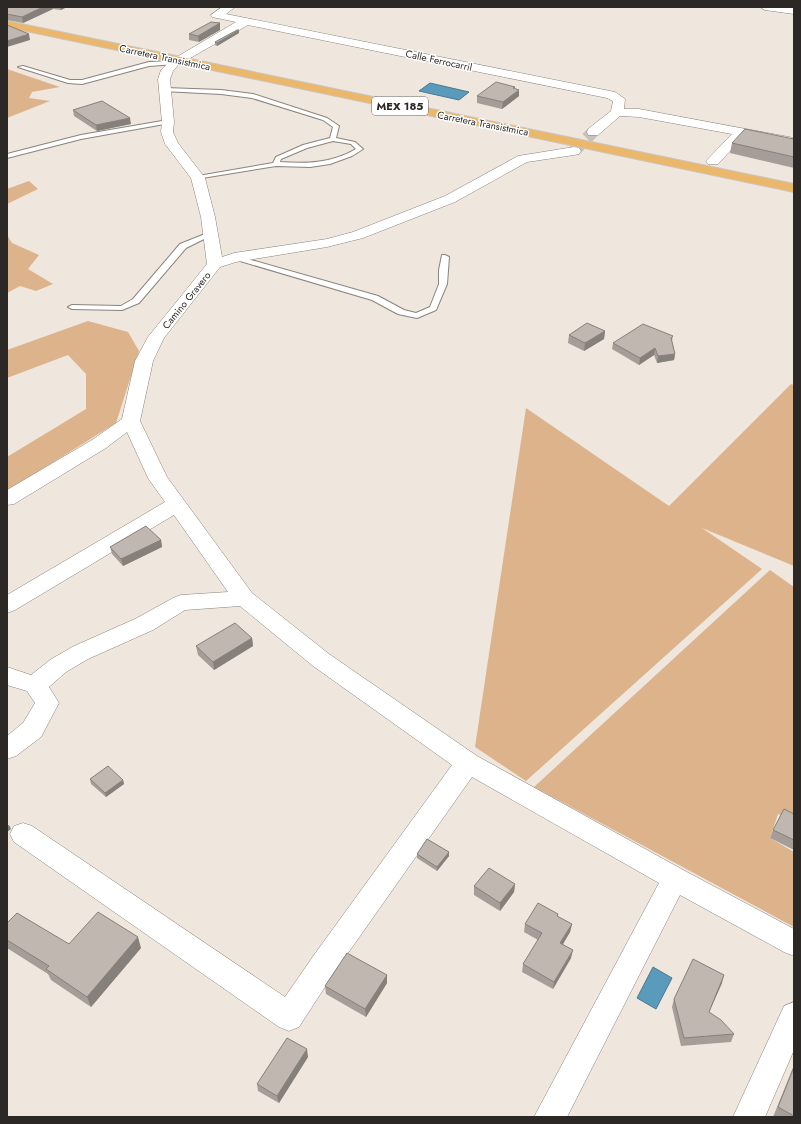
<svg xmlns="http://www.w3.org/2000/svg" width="801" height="1124" viewBox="0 0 801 1124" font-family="Jost,sans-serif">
<rect width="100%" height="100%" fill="#efe6de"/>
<path fill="#dcb38b" d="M7 69 60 87 32 92 29 98 50 101 7 118Z
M29 181 38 189 7 204V189Z
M7 235 12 243 39 255 28 269 53 284 36 291 20 286 7 293Z
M88 321 128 332 139 351 116 423 7 491V457L86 409V374L68 355 7 378V350Z
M791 384 794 385V566L702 528 762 569 526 781 475 747 526 408 669 506Z
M770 570 794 587V820L778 814 770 838 794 852V927L534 787Z"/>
<path fill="#5a9bbb" stroke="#4c788e" d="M430 83 469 92 459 100 419 91Z
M653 967 672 978 656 1009 637 998Z"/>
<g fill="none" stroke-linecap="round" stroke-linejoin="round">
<path stroke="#c8c0b9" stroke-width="12" stroke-dasharray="12 6" stroke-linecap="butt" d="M574 151 593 132"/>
<g stroke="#8b837c" stroke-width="2">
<path id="lane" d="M174 61 177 63 176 64 149 66 82 84 68 83 18 67 23 66 70 80H82L149 62Z
M165 88 221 90 253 94 327 118 339 126 336 138 355 142 363 149 352 156 330 164 310 167 276 166 196 179 195 178 198 176 273 163 276 157 303 145 330 138 333 127 323 120 252 98 221 94 163 91 162 90ZM333 141 351 144 356 149C332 163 307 164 280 162L281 159 307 148Z
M168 120 170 121V123L81 139 7 158V154L81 135Z
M210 232 212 233V235L186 248 139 303 122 310 72 309 68 307 72 305 121 306 133 299 180 244Z
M442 255H445L449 257 447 284 436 310 417 318 398 314 372 300 230 258 231 256H237L378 296 404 310 416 313 430 307 439 284V270Z"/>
</g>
<g stroke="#8b837c" stroke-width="1">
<path id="street" d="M222 7H235L226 14 615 92 625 99 624 109H639L794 138V146L744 136 718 164H708L706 161 732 134 639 117 620 116 598 135H588L587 132 588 129 611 111 613 101 607 98 248 25 178 65 173 71 170 79 174 122 173 132 178 143 205 178 215 217 222 257 234 253 327 239 353 232 445 196 518 156 574 147 579 148 581 151 579 154 574 155 527 162 455 202 363 238 327 247 236 262 220 267 164 338 153 361 140 421 167 477 252 593 329 654 477 756 685 871 794 929V956L784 952 680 895 567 1117H534L659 883 472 777 334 973 299 1027 289 1031 279 1027 14 842 10 834 14 826 23 823 32 826 285 997 314 955 452 765 313 666 240 606 185 610 153 630 88 659 66 672 49 687 59 703 41 737 16 756 7 759V736L23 723 35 703 27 691 7 685V667L31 675 50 660 72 647 137 618 173 598 181 595 228 592 174 515 15 610 7 613V595L165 502 148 478 127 432 106 448 14 504 7 505V490L92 440 122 419 135 361 148 337 207 264 201 217 191 178 165 144 161 132 162 122 158 79 161 70 170 61 236 22 212 17 211 15Z
M760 7 794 8V14L765 10Z
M794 1002V1050L765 1117H733L784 1006Z"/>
</g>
<g stroke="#c8c7c6" stroke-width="2">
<path id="primary" d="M7 21 794 184V192L7 27Z"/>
</g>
<use href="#lane" fill="#fff" fill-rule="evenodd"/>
<use href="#street" fill="#fff" fill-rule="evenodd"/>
<use href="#primary" fill="#ebb86b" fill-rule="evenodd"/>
</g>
<path fill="#a59d97" d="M7 7H67L61 10 53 9 23 23 7 20Z
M220 23V30L199 42 189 40V34Z
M239 33 217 46 215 45V42Z
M515 87V89L519 90V96L502 109 477 103V96Z
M73 110 131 124 97 131 74 116Z
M794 139V168L730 153 732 143Z
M605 331 604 339 584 351 568 343 569 335Z
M673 336 672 341 675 354 674 360 657 363 654 355 639 365 612 349 613 343Z
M161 540 162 547 123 566 112 554 110 547Z
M252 638 253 646 214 670 198 655 196 646Z
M90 779 123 780 124 784 106 797 91 784Z
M794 814V850L770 838 773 830Z
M417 854 449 856 437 871 417 858Z
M515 884 514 892 500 911 474 895V886Z
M558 914V917L572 924 570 932 563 944 571 958 553 989 522 972 523 964 538 940 524 932 525 924Z
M7 923 69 944 141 948 91 1007 51 980 48 974 7 948Z
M387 975V983L366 1017 326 994 325 986Z
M722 983 709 1012 734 1034 731 1042 681 1046 672 1007 674 999Z
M308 1057 279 1103 258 1091 257 1084Z
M794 1065V1117H773Z"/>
<path fill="#86807b" d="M43 7H52L53 9 23 23 22 17Z
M60 7H67L61 10Z
M220 23V30L199 42 198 36Z
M239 30V33L217 46V43Z
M29 34 30 40 7 47V41Z
M515 87V93L519 90V96L502 109 503 102 513 88Z
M130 118 131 124 97 131 96 125Z
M605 331 604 339 584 351 585 343Z
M655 348 654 355 639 365 640 358Z
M675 354 674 360 657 363 658 356Z
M161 540 162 547 123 566 121 559Z
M252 638 253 646 214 670 213 662Z
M123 780 124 784 106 797 105 793Z
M9 825 11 829 7 832V826Z
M449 852V856L437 871V867Z
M515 884 514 892 500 911V903Z
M572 924 570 932 559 951 560 943Z
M138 937 141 948 91 1007 87 997Z
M573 950 571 958 553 989 554 982Z
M387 975V983L366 1017 365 1009Z
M724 975 722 983 706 1019 709 1012Z
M307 1049 308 1057 279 1103 277 1096Z"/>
<path fill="#c0b7b0" stroke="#86807b" d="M7 7H43L22 17 7 14Z
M211 22 220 23 198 36 189 34Z
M7 25 29 34 7 41Z
M237 30H239L217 43 215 42Z
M496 82 515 87 513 88 519 90 503 102 477 96Z
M102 101 130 118 96 125 73 110Z
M745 129 794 139V157L732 143Z
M587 323 605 331 585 343 569 335Z
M643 324 673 336 671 338 675 354 658 356 655 348 640 358 613 343Z
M146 526 161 540 121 559 110 547Z
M235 623 252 638 213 662 196 646Z
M108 766 123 780 105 793 90 779Z
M784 809 794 814V840L773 830Z
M427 839 449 852 437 867 417 854Z
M489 868 515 884 500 903 474 886Z
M538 903 558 914 557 916 572 924 560 943 573 950 554 982 523 964 542 933 525 924Z
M98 912 138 937 87 997 46 969 49 966 7 940V923L17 913 69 944Z
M347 953 387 975 365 1009 325 986Z
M693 959 724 975 709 1012 721 1020 734 1034 684 1038 674 999Z
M287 1038 307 1049 277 1096 257 1084Z
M794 1067V1116L778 1107Z"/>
<g text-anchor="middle" stroke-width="3" stroke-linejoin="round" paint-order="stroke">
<g font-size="10" fill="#2b2825" stroke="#fff">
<text transform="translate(165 57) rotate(12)" y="4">Carretera Transistmica</text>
<text transform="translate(439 60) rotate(12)" y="4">Calle Ferrocarril</text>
<text transform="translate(483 123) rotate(11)" y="4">Carretera Transistmica</text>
<text transform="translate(186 300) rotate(-51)" y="4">Camino Gravero</text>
</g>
<rect fill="#fff" stroke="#6b6866" stroke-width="1" x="372" y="97" width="56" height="18" rx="3"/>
<g font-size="11" font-weight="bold" fill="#2b2825">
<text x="400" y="110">MEX 185</text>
</g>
</g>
<rect width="801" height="1124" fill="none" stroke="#2b2825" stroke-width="16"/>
</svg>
